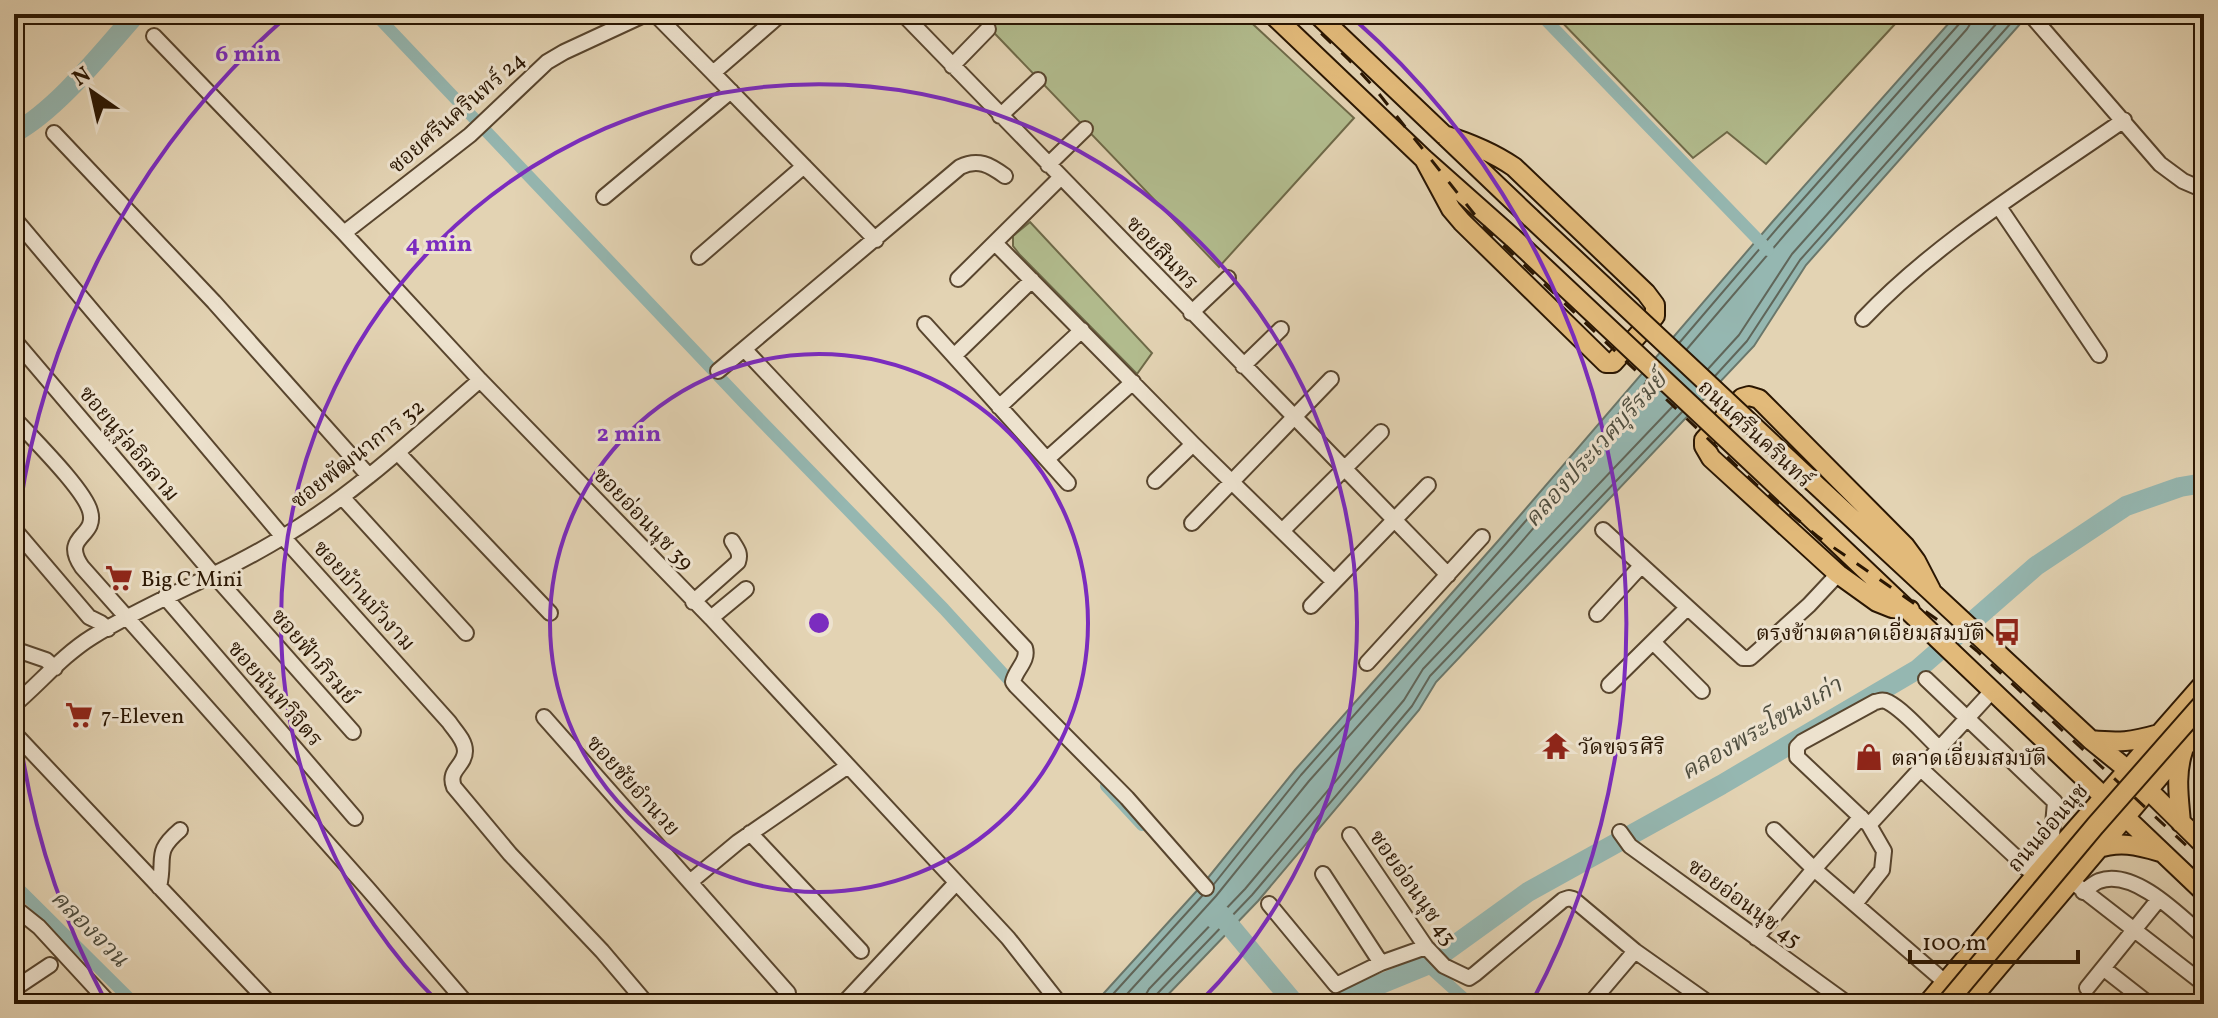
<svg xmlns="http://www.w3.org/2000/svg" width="2218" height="1018" viewBox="0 0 2218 1018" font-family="Vollkorn,'Noto Serif Thai',serif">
<rect width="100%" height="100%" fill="#e3d3b3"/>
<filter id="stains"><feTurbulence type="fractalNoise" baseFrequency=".0025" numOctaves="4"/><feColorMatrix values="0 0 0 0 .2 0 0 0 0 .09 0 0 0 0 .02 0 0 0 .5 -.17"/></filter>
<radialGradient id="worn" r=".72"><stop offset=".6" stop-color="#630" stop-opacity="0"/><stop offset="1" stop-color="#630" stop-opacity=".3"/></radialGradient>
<path fill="#b2bc8e" stroke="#6e6948" stroke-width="2" d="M976 14H1242L1354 118 1219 267Z
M1554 14H1889L1895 24 1766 164 1727 132 1693 158Z
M1030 222 1152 353 1137 374 1020 255 1013 246V236Z"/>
<path fill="#95b7b1" stroke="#6a776b" stroke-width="2" d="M1957 14H2029L1806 265 1754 346 1436 682 1419 710 1258 901 1159 1004H1094L1203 884 1295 770 1498 541 1774 220Z"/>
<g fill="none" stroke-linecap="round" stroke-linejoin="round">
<path stroke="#60665a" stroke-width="2" d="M1680 342 1780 225 1960 23 1962 14
M1687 349 1787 232 1967 29 1972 21V14
M1708 369 1739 335 1792 254 2005 14
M1715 376 1747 341 1800 260 2019 14
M1214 884 1301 775 1504 546 1648 380
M1104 1004 1202 896
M1118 1004 1216 896 1309 781 1512 553 1655 387
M1144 1004 1145 996 1149 989 1245 889 1404 700 1423 669 1674 405
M1154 1004 1156 995 1252 895 1412 706 1430 676 1682 412"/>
<path stroke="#95b7b1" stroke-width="12" d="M375 14 745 404 944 609 1018 690
M1540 14 1768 250
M1106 786 1142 825
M14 884 135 1004
M1427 965 1470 1004"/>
<path stroke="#95b7b1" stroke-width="20" d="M14 133C58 109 103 51 136 14
M1215 919 1220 914 1295 1004
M1332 1004 1427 965 1528 892 1721 785 1918 669 2036 566 2126 506 2180 487 2204 483"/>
<g stroke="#58452e" stroke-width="18">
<path id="minor" d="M655 14 713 73 781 14
M903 14 1448 575
M2030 14 2160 164 2183 181 2204 190
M154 36 344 233 480 380 711 618 1008 938 1060 1004
M952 66 988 29
M713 73 876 240
M1000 116 1038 80
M54 133 214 302 369 476
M1048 165 1085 129
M604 197 731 91
M1999 207 2099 355
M14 218 283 537 449 722C455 731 465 740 465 751 465 766 447 770 454 787L510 854 602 951 647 1004
M344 233 470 135 547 62 564 52 646 14
M995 243 1193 444 1333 581
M699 257 804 166
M958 279 1060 178
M1191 313 1228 278
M1863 319C1937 241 2035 182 2124 120
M925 324 954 356 1032 280
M14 340 213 574 353 732
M745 350 1025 648C1029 661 1015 670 1013 682L1016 686 1127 798 1206 888
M954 356 1068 483
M1243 366 1281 329
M718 371 960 167C978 158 990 165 1005 176
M999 407 1082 330
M14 418C32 438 84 489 90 511 98 538 60 535 82 567L368 889 467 1004
M398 453 550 613
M1047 459 1133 382
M1155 481 1193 444
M343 498 466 633
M1192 523 1331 379
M14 529 89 617 101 623 108 629
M1603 530 1743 658H1750L1758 651 1809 605 1838 574
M1282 531 1381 432
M165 597 355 818
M693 602 738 562C741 553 737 549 732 541
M1311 606 1428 485
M1597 614 1641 566
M711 618 746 589
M1654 643 1702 691
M14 649 46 660 55 668
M1367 663 1482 537
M1926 679 2055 802 2052 836 2026 868
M1609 685 1687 608
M14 705C40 683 63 655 92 637 154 599 224 574 286 535 357 492 417 435 480 380
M544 717 788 993
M14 733 270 1004
M1920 768 2034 874
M1869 825 1993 690
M1774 830 1814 869 1945 982
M1620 832 1630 846 1848 1004
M750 833 861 951
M1350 835 1426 947 1444 966 1469 978 1475 974 1563 900 1569 898 1573 899 1635 951 1710 1004
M1323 874 1381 963
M2070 880 2204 984
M690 882 738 842 848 766
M159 887C166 857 153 853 180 830
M2083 892C2088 888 2094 883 2099 881 2134 868 2180 916 2204 937
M1269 904 1336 985 1381 963 1426 947
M1855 904 1882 870 1884 851 1869 825 1797 757V747L1802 742 1875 702C1881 701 1882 699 1888 702 1905 711 1924 734 1939 748
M14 907 39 927 110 1004
M1756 938 1814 869 1861 817
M2103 968 2149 1004
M2087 988 2159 899
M14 989 50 965
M843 1004 956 883
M1590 1004 1635 951"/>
</g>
<g stroke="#2a1602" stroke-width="22">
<path id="major" d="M1272 14 1424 159 1513 238
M1317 14 1531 218
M1424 159 1451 209 1462 222 1606 363H1613L1655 316V305L1646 293 1514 167C1492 152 1470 143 1444 135
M1814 483 2091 740 2128 770 2204 845
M1795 503 2204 892
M1910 610 1892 608 1877 602 1838 574 1711 458 1704 446V440L1742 398 1749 396 1759 399 1905 546 1916 561 1931 590
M2091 740C2119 743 2131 742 2159 734
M2181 823C2179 798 2175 775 2183 751
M2096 849C2119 841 2137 845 2160 852
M1927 1004 2046 863 2204 683
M1967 1004 2204 724"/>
</g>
<use href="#minor" stroke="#ede2ce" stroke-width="14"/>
<use href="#major" stroke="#e2ba7a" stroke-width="18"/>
<path stroke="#2a1602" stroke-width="3" stroke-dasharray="14 14" stroke-linecap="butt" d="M1301 14 1349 60 1372 85 1486 229 1759 487 1817 536 1945 625 1977 651 2204 862"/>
<g stroke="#2a1602" stroke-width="22" stroke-linecap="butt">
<path id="major-bridge" d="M1531 218 1814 483
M1513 238 1795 503
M1946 1004 2095 826 2204 702"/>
</g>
<use href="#major-bridge" stroke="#e2ba7a" stroke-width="18"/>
</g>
<g fill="none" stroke="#7b2cbf" stroke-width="4">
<circle cx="819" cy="623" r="269"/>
<path d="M439 1003A538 538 0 1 1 1199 1003"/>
<path d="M106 1002A807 807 0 0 1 14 686M14 560A807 807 0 0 1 284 19M1354 19A807 807 0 0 1 1532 1002"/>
</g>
<defs>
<g id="supermarket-bare" transform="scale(2.16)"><path d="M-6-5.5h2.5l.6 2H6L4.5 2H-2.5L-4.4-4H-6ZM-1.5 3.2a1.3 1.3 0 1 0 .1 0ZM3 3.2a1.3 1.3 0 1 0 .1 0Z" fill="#8f2418" stroke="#ede2ce" stroke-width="2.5" paint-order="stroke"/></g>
<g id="bus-bare" transform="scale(2.16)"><path d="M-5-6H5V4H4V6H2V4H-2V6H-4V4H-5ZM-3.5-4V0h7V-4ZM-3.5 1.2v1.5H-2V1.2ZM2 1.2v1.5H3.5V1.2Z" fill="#8f2418" stroke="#ede2ce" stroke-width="2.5" paint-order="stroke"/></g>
<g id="temple-bare" transform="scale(2.16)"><path d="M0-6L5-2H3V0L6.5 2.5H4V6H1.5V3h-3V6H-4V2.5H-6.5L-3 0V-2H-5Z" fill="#8f2418" stroke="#ede2ce" stroke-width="2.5" paint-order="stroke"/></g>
<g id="shop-bare" transform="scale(2.16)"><path d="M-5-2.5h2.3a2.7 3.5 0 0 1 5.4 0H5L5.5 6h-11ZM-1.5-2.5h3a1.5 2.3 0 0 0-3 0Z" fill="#8f2418" stroke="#ede2ce" stroke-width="2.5" paint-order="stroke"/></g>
</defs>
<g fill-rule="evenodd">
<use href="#supermarket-bare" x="119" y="578"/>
<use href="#bus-bare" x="2007" y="632"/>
<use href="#supermarket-bare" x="79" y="715"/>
<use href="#temple-bare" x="1556" y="746"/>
<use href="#shop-bare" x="1869" y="757"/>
</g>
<g text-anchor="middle" stroke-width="6" stroke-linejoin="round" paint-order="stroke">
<g font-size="22" fill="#2a1602" stroke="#ede2ce">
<text transform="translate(456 112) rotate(-41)" y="8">ซอยศรีนครินทร์ 24</text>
<text transform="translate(1163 252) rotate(46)" y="8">ซอยสินทร</text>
<text transform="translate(1756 433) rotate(43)" y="8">ถนนศรีนครินทร์</text>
<text transform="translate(130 443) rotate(50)" y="8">ซอยนูรุ่ลอิสลาม</text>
<text transform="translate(357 453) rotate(-38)" y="8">ซอยพัฒนาการ 32</text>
<text transform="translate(644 518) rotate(46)" y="8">ซอยอ่อนนุช 39</text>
<text transform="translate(365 595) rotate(48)" y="8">ซอยบ้านบัวงาม</text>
<text transform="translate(315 656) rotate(49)" y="8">ซอยฟ้าภิรมย์</text>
<text transform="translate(276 693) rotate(49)" y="8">ซอยนันทวิจิตร</text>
<text transform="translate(634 785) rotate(48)" y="8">ซอยชัยอำนวย</text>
<text transform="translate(2047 827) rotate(-49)" y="8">ถนนอ่อนนุช</text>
<text transform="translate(1414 887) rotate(55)" y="8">ซอยอ่อนนุช 43</text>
<text transform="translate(1745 902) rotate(36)" y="8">ซอยอ่อนนุช 45</text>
</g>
<g font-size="22" fill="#2a1602" stroke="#ede2ce" text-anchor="start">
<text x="141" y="586">Big C Mini</text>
<text x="1985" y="640" text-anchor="end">ตรงข้ามตลาดเอี่ยมสมบัติ</text>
<text x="101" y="723">7-Eleven</text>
<text x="1578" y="754">วัดขจรศิริ</text>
<text x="1891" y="765">ตลาดเอี่ยมสมบัติ</text>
</g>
<g font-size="24" font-style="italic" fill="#4f4e3f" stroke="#ede2ce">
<text transform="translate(1595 449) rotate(-48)" y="8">คลองประเวศบุรีรมย์</text>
<text transform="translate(1761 728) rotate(-30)" y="8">คลองพระโขนงเก่า</text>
<text transform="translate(90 928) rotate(45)" y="8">คลองจวน</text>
</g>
</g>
<circle cx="819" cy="623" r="12" fill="#7b2cbf" stroke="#ede2ce" stroke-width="4"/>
<g font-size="24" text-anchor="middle" font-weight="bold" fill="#7b2cbf" stroke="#ede2ce" stroke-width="6" stroke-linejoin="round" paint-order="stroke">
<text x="248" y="61">6 min</text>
<text x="439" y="251">4 min</text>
<text x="629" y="441">2 min</text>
</g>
<rect width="2218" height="1018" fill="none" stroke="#e3d3b3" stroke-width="48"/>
<rect x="16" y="16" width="2186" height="986" fill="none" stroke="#2a1602" stroke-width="4"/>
<rect x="24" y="24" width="2170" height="970" fill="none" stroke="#2a1602" stroke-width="2"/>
<g transform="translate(92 92) rotate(326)" stroke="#ede2ce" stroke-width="6" paint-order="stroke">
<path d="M0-6L14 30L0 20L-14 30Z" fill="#2a1602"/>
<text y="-12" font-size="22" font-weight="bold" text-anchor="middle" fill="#2a1602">N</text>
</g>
<path d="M1910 950v12h168v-12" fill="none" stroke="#2a1602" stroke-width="4"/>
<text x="1922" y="950" font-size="24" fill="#2a1602" stroke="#ede2ce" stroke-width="6" paint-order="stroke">100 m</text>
<rect width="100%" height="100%" filter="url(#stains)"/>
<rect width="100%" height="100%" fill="url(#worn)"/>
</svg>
